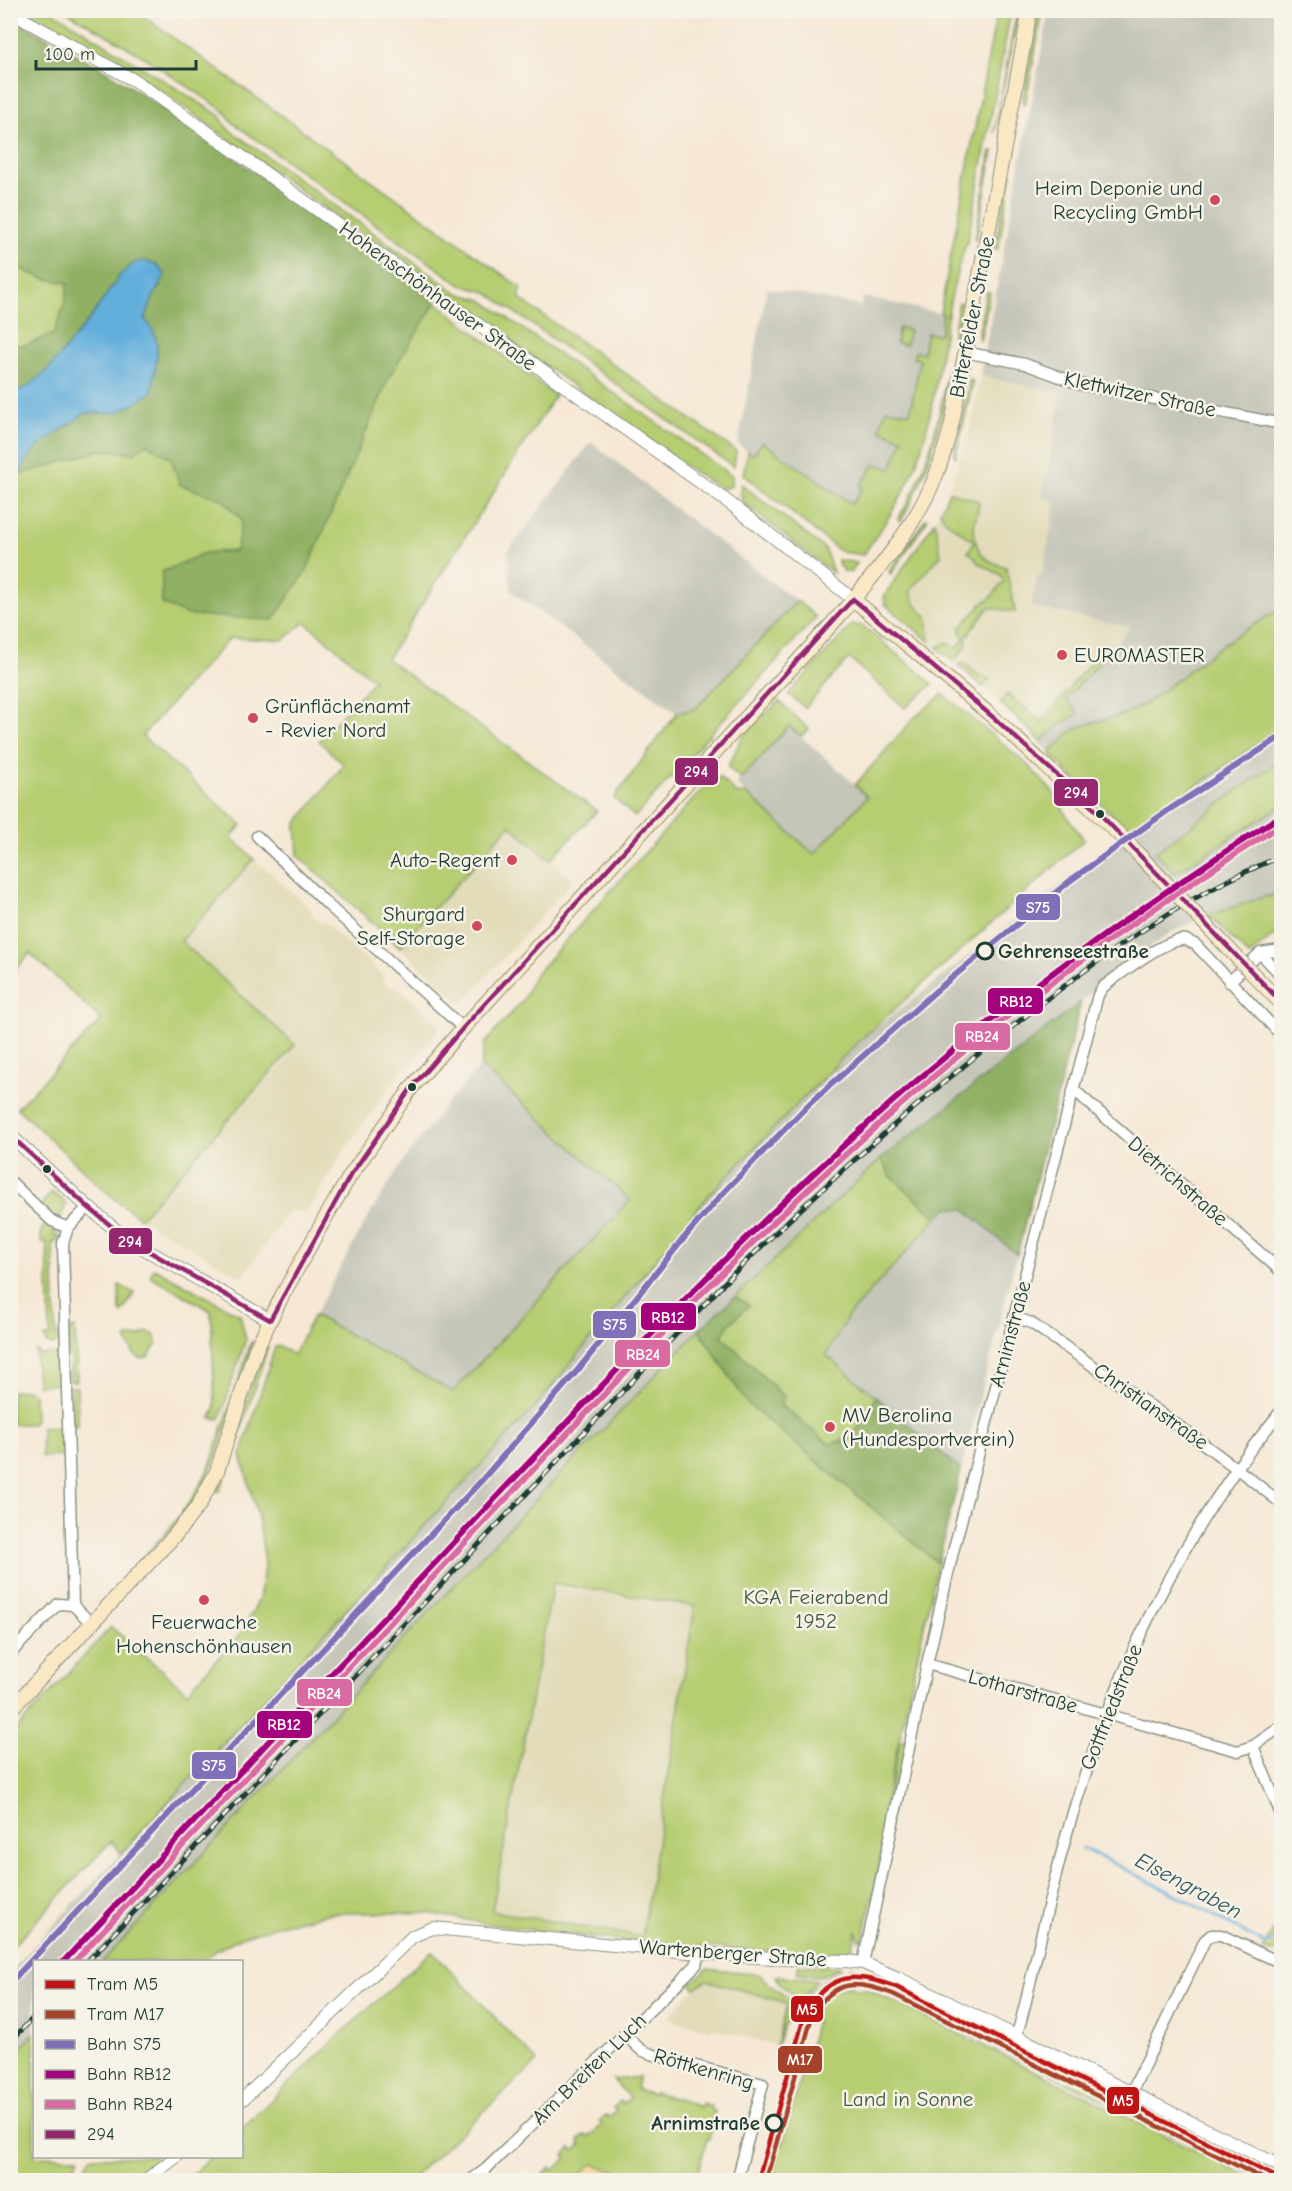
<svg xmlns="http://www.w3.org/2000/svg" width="1292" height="2191" viewBox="0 0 1292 2191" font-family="'Comic Neue',sans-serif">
<rect width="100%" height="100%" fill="#f7f3e8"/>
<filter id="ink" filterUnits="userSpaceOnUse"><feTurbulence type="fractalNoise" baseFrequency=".0167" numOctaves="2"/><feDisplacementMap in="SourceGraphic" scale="12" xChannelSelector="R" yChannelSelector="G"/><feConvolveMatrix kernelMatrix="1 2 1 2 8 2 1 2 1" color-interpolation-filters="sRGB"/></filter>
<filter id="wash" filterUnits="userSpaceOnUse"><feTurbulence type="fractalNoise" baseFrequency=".008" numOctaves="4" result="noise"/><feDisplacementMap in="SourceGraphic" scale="24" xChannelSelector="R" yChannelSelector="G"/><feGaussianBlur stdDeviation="1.35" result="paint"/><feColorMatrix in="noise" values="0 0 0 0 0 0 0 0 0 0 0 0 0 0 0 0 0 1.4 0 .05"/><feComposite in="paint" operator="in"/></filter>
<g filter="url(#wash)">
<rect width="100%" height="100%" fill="#f6e8d5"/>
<path fill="#e2dcba" d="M980 376 1062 393 1042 498 1056 501 1042 577 1037 576 1031 607 1130 626 1035 734 983 687 885 604 884 600V596L927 535 945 502 970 429Z
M510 825 573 880 464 1002H459L400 947Z
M254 859 312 910V915L320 923 324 922 382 974 383 980 387 984 392 987H397L439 1025 438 1031 398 1077 345 1149 307 1213 289 1211 242 1277 140 1218 295 1045 180 941Z
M553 1583 695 1606 642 1937 492 1911Z
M706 1980 787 2003 775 2045 712 2028 710 2030 667 2019 687 1995 701 1982Z"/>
<path fill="#c5c5b8" d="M1049 11H1281V608L1223 644 1145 704 1119 716 1082 726 1069 733 1051 752 1032 737 1130 627 1031 607 1037 576H1042L1056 502 1042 498 1062 393 980 376Z
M767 288 861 306 863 297 943 314 924 425 887 498 853 511 773 470 738 444Z
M591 442 672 506 797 601 695 709 677 713 511 591 508 551Z
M789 726 868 796 814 854 736 784Z
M1281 728V760L1239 789 1175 873 1281 806V894L1264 897 1209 915 1173 931 1106 979 1081 1002 881 1159 688 1340 474 1564 102 1961 34 1962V2034L11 2059 10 1972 532 1410 708 1196 859 1041 1130 831Z
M481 1066 631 1200 453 1392 314 1316 368 1217 404 1160 447 1103Z
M947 1208 965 1209 1017 1255 961 1470 826 1355 849 1315Z
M852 1973 869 1974 902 1987 897 1998 867 1985H852L838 1988 813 2014 809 2025 799 2022 804 2008 817 1989 836 1977Z"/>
<path fill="#b6cd72" stroke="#6a8553" stroke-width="1.5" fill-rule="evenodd" d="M21 11H52L219 115 227 128 457 293 482 300 732 476 731 486 722 489 688 468 163 92 133 73Z
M66 11H136L520 287V299L736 451 734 467 486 292 461 285 233 123 224 111 144 57Z
M997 11H1011L968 239C941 308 942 386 919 456 907 492 885 524 863 555L841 552 743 474 748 451 753 455 762 442 852 504 863 488 860 486 875 464 891 469 903 439 880 430 886 409 910 413 920 360 914 358 915 352 923 353 927 333 940 334 943 314 940 313Z
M1017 11H1019L994 133Z
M1039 11H1043L1025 105 1022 101Z
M11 18 436 302 555 396 387 659 597 811 550 860 510 825 400 947 298 856 296 824 344 765 319 741 374 680 305 622 284 640 230 638 142 736 242 825 231 837 254 859 181 941 295 1045 140 1218 111 1196 17 1108 101 1020 30 953 11 974Z
M991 151H993L976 240 975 239Z
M1009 172 1012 173 998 249H994Z
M986 292H990L980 341 979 332Z
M959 303 964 304 957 339 952 338Z
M899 328 909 330 906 345 896 343Z
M947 375H950C940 429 929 473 901 521L898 519C927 473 937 428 947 375Z
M970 379 973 382 956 457 954 454Z
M741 484 825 549 833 573 743 503 740 491Z
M949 492 979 501C979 511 974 521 974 530 976 554 985 562 1006 567L1015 612 989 607 966 637 967 644 957 658 951 660 937 648 948 642 957 648 964 639 961 633V627L986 600 988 601 1004 581 1001 575 977 562 975 557 968 552 974 542 945 520 940 512Z
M925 519H928L891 574 889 572Z
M935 521 941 555 912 588 911 593 916 606 927 616 930 642 885 604 884 596Z
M838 560 857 563 851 572H845L839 566Z
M797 601 816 617 635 817 614 798 677 713 695 709Z
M1281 608V728L1130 831 1068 773 1050 753 1069 733 1082 726 1119 716 1145 704 1223 644Z
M852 625 863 626 933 684 905 708 849 658 805 708 788 694Z
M1096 656 1101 661 1066 699 1078 713 1057 727 1042 741 1000 703 1007 694 1042 722Z
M965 663 977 674 990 679 983 687 958 665Z
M943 694 1027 764 1065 805 1062 809 1084 840 859 1041 708 1196 532 1410 121 1853 111 1841 11 1948V1735L111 1627 187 1692 243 1631 259 1599 264 1568 263 1548 258 1517 241 1455 275 1347 280 1346 293 1355 314 1315 453 1392 630 1200 481 1066 485 1043 523 1000 534 976 697 795 719 777 737 794H747L814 854 867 797 855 785 915 717Z
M779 701 809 729 801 736 789 726 741 779 728 767 742 737Z
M1281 760V806L1175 873 1155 853 1239 789Z
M1281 894V934H1275L1249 956 1209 915 1264 897Z
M881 1159 890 1175 937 1218 849 1315 826 1355 876 1397 852 1438 829 1444 780 1404 784 1397 722 1336 729 1324 748 1306 735 1297Z
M52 1192 63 1200 66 1204 61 1217 55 1220 41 1205Z
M45 1225H50L59 1232H53L54 1236 59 1235V1242H53L56 1335H61V1341L54 1345 46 1343 44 1337 50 1336 47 1243 41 1242V1230Z
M154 1268 240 1315 246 1339 220 1419 211 1418 215 1408 211 1311 150 1276Z
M119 1285 134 1293 122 1313 120 1312Z
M75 1328 77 1381H70L69 1329Z
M699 1330 748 1404 938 1563 884 1808 886 1809 900 1742 907 1737 863 1940H858L857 1930 850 1957 623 1941 499 1926 428 1913H331L279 1925 241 1937 217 1950 203 1961 102 1962 474 1564ZM553 1583 695 1606 642 1937 492 1911Z
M148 1332 156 1336 157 1344 148 1357 140 1359 134 1354 126 1340 128 1337H138Z
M251 1342H253C237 1391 221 1461 193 1503 175 1529 150 1552 128 1576V1573C161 1537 189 1511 210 1466Z
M265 1344 268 1346 229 1468 219 1491 215 1490Z
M35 1351H38V1354H61L62 1384 37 1385Z
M71 1387H77L78 1425 72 1426Z
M29 1390 34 1395 35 1420 32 1424H11V1391Z
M64 1427 65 1456 42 1457 41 1428Z
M1281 1914V1951L1271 1952 1263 1949Z
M432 1951 537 2062 410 2180H186L211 2157 242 2156V2128L348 2027Z
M798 1965 841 1967V1968L822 1976 798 1974Z
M851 1967 892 1980 893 1983C864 1970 831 1968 811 1997 806 2003 803 2012 800 2017 806 1990 823 1975 850 1970Z
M707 1969 761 1975C767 1986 788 1996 798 2006L795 2018C780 2020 783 2035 776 2046L787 2003 706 1980 695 1988 692 1986V1982Z
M776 1976 817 1980 800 2001 780 1984Z
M852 1985 853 1989H867L887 1998 1255 2180H768L779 2144H783L816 2021 811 2018C819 2000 832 1988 852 1985Z
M902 1987H905L1127 2097 1129 2101 1124 2110 897 1998Z
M34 2034V2156L79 2157 67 2180H11V2059Z
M639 2077 636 2089 654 2094 655 2092 701 2107 702 2103 711 2106 710 2109 715 2111 710 2130 711 2131 709 2139H707L697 2176 699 2177 698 2180H544L546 2178 543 2175 550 2168 553 2171 567 2158 564 2155 571 2148 574 2151 581 2145 579 2141 585 2135 589 2137 602 2125 599 2121 606 2115 609 2118 616 2111 613 2108 620 2101 623 2104 630 2098 613 2080Z
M1142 2104 1281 2174V2180H1266L1132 2114 1137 2105Z
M154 2156 157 2160 129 2180H79L91 2157Z"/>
<path fill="#90b064" stroke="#58764c" stroke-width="1.5" d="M11 18 111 74 209 140 436 302 390 375 306 572 273 620 188 615 162 604V572L204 553 236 551 242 520 222 499 180 485 171 458 147 444 134 453 101 450 19 475 27 459 39 446 85 413H116C139 385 177 355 145 319L153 297 161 284 121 274 92 316 48 370 27 387 13 392 11 395V345H26L54 334 65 303 68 283 42 278 11 265Z
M1081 1002 1017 1255 965 1209 947 1208 937 1218 890 1175 881 1159Z
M735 1297 749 1305 729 1324 722 1336 784 1397 780 1405 829 1444 852 1438 876 1397 961 1470 938 1563 748 1404 699 1330Z"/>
<path fill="#eeda9e" stroke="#868c69" stroke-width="1.5" d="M592 2164 625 2174 626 2180H574Z"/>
<path fill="#64afdc" stroke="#427688" stroke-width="1.5" d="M144 261 156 264 165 275 153 297 145 319C165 343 155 364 152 392L134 404 116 413H85L39 446 27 459 19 475 11 480V395L13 392 27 387 48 370 92 316 121 274 136 262Z"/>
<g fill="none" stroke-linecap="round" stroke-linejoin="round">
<path stroke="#64afdc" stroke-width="3" d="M1082 1848 1167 1890 1266 1944 1282 1938"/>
</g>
</g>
<g filter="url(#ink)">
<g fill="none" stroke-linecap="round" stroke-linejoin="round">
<g stroke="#8a9284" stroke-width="13">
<path id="minor" d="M965 352 1025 364 1079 384 1282 424
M257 836 328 905 463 1028
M1260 953 1282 976
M1229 982 1260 953 1282 950
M1074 1090 1282 1272
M10 1181 52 1221 68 1228
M88 1207 68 1228 63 1243 73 1605 91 1623
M1015 1317 1031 1323C1116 1382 1201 1439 1282 1504
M10 1654 58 1604 73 1605
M927 1664 1238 1751 1253 1746 1282 1726
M1253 1746 1282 1817
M863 1963 927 1664 953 1552 1098 995 1103 987C1119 975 1166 937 1186 940 1187 941 1194 944 1195 944L1282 1036
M625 2035 641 2050 651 2054 763 2084 737 2180
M1016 2036C1023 2017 1027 1995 1032 1975 1043 1927 1054 1880 1067 1833 1111 1680 1179 1533 1282 1410
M1131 2093 1205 1940 1211 1935H1221L1279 1962 1282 1959
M471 2180 486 2169 680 1981 696 1965 699 1953"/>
</g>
<g stroke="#8a9284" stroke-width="14">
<path id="tertiary" d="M10 12 137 82 161 99 728 502 853 599
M10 1135 88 1207 127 1239 270 1320
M242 2100 413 1936 433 1928 699 1953 801 1960 846 1961 863 1963 900 1979 1282 2167
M146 2180 177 2156"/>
</g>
<g stroke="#8a9284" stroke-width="16">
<path id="secondary" d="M853 599 994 718 1121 836
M1249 970 1282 1004
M10 1710 175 1535 199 1505 217 1471 256 1349 282 1296 324 1220 350 1176 412 1087 463 1028 840 615C875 574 913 530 934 480 942 461 947 442 952 423L1030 10"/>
</g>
<use href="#minor" stroke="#fff" stroke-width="10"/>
<use href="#tertiary" stroke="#fff" stroke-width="12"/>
<use href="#secondary" stroke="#fae7c3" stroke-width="14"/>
<g stroke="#1f3d34" stroke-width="5">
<path id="rail" d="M87 1962 729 1278C816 1192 907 1111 1003 1034 1089 965 1179 897 1282 856
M10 2042 34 2017"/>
</g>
<use href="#rail" stroke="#f7f3e8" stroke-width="3" stroke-dasharray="9" stroke-linecap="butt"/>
<g stroke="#8a9284" stroke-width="16" stroke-linecap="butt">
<path id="secondary-bridge" d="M1121 836 1249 970"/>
</g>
<use href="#secondary-bridge" stroke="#fae7c3" stroke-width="14"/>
<g stroke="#f7f3e8" stroke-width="9">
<path id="bus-1" d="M853 599 994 718 1100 814 1282 1003
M10 1135 88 1207 127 1239 270 1320
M270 1320 350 1176 412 1087 463 1028 853 599"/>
</g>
<use href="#bus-1" stroke="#95276e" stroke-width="4.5"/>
<g stroke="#f7f3e8" stroke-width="10">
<path id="rail-1" d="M10 1983 482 1480 577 1371 684 1238 724 1192 807 1106 937 990 1071 880 1167 811 1282 736"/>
</g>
<g stroke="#f7f3e8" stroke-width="10">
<path id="rail-2" d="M63 1962C205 1809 347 1657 489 1505 624 1362 758 1218 907 1089 1025 988 1151 899 1282 815"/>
</g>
<g stroke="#f7f3e8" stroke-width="10">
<path id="rail-3" d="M74 1962C212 1813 351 1664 491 1515 626 1370 761 1226 911 1096 1027 995 1152 907 1282 824"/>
</g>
<use href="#rail-1" stroke="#8070b7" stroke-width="6"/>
<use href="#rail-2" stroke="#a5027d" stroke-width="6"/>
<use href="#rail-3" stroke="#da6ba2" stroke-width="6"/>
<g stroke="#f7f3e8" stroke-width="9">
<path id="tram-1" d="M758 2180 806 2010C832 1972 855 1972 896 1987L1282 2180"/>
</g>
<g stroke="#f7f3e8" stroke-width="9">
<path id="tram-2" d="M766 2180 813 2013C836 1979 857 1980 893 1994L1266 2180"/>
</g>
<use href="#tram-1" stroke="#be1414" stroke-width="4.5"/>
<use href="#tram-2" stroke="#a6422a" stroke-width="4.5"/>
</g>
</g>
<g fill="#d1495b" stroke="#f7f3e8" stroke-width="2">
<circle cx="1215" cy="200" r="6"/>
<circle cx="1062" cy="655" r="6"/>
<circle cx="253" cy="718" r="6"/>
<circle cx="512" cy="860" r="6"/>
<circle cx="477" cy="926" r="6"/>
<circle cx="830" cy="1427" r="6"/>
<circle cx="204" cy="1600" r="6"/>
</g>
<g fill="#1f3d34" stroke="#f7f3e8" stroke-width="2">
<circle cx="1100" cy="814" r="5"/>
<circle cx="412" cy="1087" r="5"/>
<circle cx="47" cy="1169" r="5"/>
</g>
<g fill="#f7f3e8" stroke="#1f3d34" stroke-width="3">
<circle cx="985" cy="951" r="8"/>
<circle cx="774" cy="2123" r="8"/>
</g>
<g text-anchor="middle" stroke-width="5" stroke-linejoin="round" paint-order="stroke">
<g font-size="21" fill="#1f3d34" stroke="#f7f3e8" text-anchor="end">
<text x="1203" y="195">Heim Deponie und<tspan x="1203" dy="24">Recycling GmbH</tspan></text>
<text x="1074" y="662" text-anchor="start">EUROMASTER</text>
<text x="265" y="713" text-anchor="start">Grünflächenamt<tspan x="265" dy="24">- Revier Nord</tspan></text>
<text x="500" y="867">Auto-Regent</text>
<text x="465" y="921">Shurgard<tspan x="465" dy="24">Self-Storage</tspan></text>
<text x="842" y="1422" text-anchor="start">MV Berolina<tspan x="842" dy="24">(Hundesportverein)</tspan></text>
<text x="204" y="1629" text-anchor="middle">Feuerwache<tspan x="204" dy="24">Hohenschönhausen</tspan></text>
</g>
<g font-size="21" fill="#1f3d34" stroke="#f7f3e8">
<text transform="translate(438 296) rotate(36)" y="7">Hohenschönhauser Straße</text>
<text transform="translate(972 317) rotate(-79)" y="7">Bitterfelder Straße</text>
<text transform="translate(1140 394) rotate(12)" y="7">Klettwitzer Straße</text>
<text transform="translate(1178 1181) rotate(41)" y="7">Dietrichstraße</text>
<text transform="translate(1010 1334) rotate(-75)" y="7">Arnimstraße</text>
<text transform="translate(1151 1406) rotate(35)" y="7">Christianstraße</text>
<text transform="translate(1023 1691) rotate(16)" y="7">Lotharstraße</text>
<text transform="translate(1111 1707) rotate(-68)" y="7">Gottfriedstraße</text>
<text transform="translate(733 1953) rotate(4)" y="7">Wartenberger Straße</text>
<text transform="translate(589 2069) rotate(-44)" y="7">Am Breiten Luch</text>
<text transform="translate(704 2069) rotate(16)" y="7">Röttkenring</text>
</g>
<g font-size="21" font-weight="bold" fill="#1f3d34" stroke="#f7f3e8" text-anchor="start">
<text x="998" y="958">Gehrenseestraße</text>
<text x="760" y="2130" text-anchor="end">Arnimstraße</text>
</g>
<g font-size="21" fill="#3d5a40" stroke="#f7f3e8">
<text x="816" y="1604">KGA Feierabend<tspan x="816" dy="24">1952</tspan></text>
<text x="908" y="2106">Land in Sonne</text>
</g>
<g font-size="22" font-style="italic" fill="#305a5e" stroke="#f7f3e8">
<text transform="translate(1189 1885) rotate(28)" y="8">Elsengraben</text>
</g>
</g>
<g stroke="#f7f3e8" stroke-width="2">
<rect x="674" y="757" width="45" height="29" rx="6" fill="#95276e"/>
<rect x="1053" y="778" width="46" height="29" rx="6" fill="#95276e"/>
<rect x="1015" y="893" width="46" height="28" rx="6" fill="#8070b7"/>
<rect x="987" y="987" width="57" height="28" rx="6" fill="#a5027d"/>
<rect x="954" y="1022" width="57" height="29" rx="6" fill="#da6ba2"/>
<rect x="108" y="1227" width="45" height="28" rx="6" fill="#95276e"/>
<rect x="640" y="1302" width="57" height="29" rx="6" fill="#a5027d"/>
<rect x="592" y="1310" width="45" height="29" rx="6" fill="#8070b7"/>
<rect x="614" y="1339" width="57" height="29" rx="6" fill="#da6ba2"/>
<rect x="296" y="1678" width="57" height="29" rx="6" fill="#da6ba2"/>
<rect x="256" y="1710" width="57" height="29" rx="6" fill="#a5027d"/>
<rect x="191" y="1751" width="46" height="29" rx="6" fill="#8070b7"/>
<rect x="790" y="1995" width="34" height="28" rx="6" fill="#be1414"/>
<rect x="777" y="2045" width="46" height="29" rx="6" fill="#a6422a"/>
<rect x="1106" y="2086" width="34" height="29" rx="6" fill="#be1414"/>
</g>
<g font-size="16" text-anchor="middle" font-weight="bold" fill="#fff">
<text x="696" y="777">294</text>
<text x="1076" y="798">294</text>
<text x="1038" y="913">S75</text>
<text x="1016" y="1007">RB12</text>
<text x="982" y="1042">RB24</text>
<text x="130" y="1247">294</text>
<text x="668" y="1323">RB12</text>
<text x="615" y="1330">S75</text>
<text x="643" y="1360">RB24</text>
<text x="324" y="1699">RB24</text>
<text x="284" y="1730">RB12</text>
<text x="214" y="1771">S75</text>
<text x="807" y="2015">M5</text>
<text x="800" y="2065">M17</text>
<text x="1123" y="2106">M5</text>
</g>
<rect width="1292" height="2191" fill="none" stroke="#f7f3e8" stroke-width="36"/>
<rect x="33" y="1960" width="210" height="198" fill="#f7f3e8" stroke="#a1aaa0" stroke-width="1.5"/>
<rect x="45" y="1980" width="30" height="9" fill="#be1414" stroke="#a1aaa0" stroke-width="1.5"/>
<text x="87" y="1990" font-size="18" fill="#1f3d34">Tram M5</text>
<rect x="45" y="2010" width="30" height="9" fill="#a6422a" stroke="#a1aaa0" stroke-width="1.5"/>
<text x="87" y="2020" font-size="18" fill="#1f3d34">Tram M17</text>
<rect x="45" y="2040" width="30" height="9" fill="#8070b7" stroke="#a1aaa0" stroke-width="1.5"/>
<text x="87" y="2050" font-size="18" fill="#1f3d34">Bahn S75</text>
<rect x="45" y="2070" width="30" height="9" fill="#a5027d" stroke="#a1aaa0" stroke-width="1.5"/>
<text x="87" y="2080" font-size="18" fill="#1f3d34">Bahn RB12</text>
<rect x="45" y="2100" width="30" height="9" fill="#da6ba2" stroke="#a1aaa0" stroke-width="1.5"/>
<text x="87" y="2110" font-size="18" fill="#1f3d34">Bahn RB24</text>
<rect x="45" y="2130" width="30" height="9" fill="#95276e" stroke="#a1aaa0" stroke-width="1.5"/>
<text x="87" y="2140" font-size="18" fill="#1f3d34">294</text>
<path d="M36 60v9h160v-9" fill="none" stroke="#1f3d34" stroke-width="3"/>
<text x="45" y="60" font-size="18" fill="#1f3d34" stroke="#f7f3e8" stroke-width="4.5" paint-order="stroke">100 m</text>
</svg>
